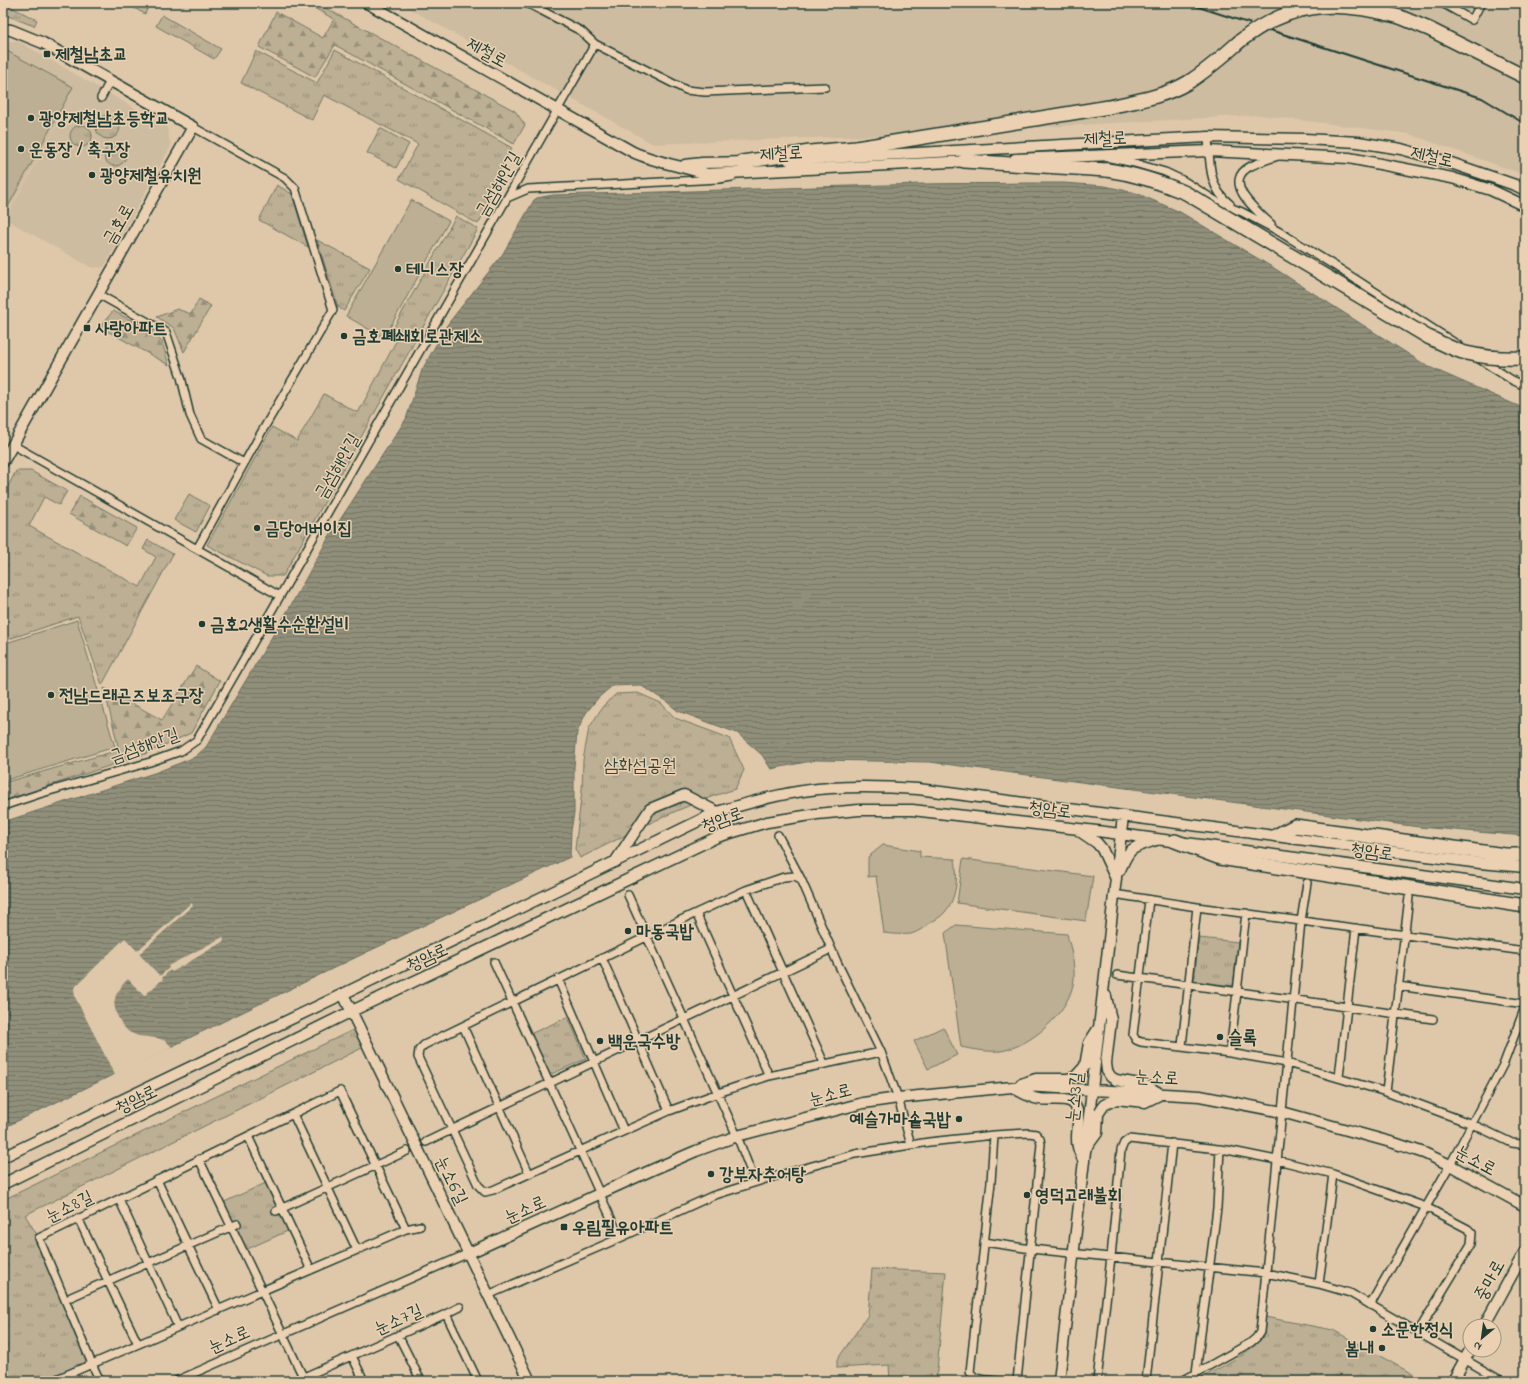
<svg xmlns="http://www.w3.org/2000/svg" width="1528" height="1384" font-family="'Indie Flower','Poor Story',sans-serif">
<style>
.built{fill:#cebca0}
.grass{fill:url(#grass-tufts);stroke:#6e7664}
.forest{fill:url(#forest-firs);stroke:#6e7664}
.pitch{fill:#bcaf94;stroke:#6e7664}
.water{fill:url(#water-rules);stroke:#636e5e}
.pier{fill:#dfc8aa}
.lines{fill:none;stroke-linecap:round;stroke-linejoin:round}
.street-casing{stroke:#1f3d34;stroke-width:10}
.secondary-casing{stroke:#1f3d34;stroke-width:13}
.highway-casing{stroke:#1f3d34;stroke-width:16}
.street{stroke:#ebd1b2;stroke-width:7}
.secondary{stroke:#ebd1b2;stroke-width:10}
.highway{stroke:#ebd1b2;stroke-width:13}
.rail{stroke:#1f3d34;stroke-width:2}
.highway-bridge-casing{stroke:#1f3d34;stroke-width:16;stroke-linecap:butt}
.highway-bridge{stroke:#ebd1b2;stroke-width:13}
.poi-dot{fill:#1f3d34;stroke:#ebd1b2;stroke-width:1.5}
.labels{text-anchor:middle;stroke-width:3;stroke-linejoin:round;paint-order:stroke}
.street-label{font-size:18px;fill:#1f3d34;stroke:#ebd1b2}
.poi-label{font-size:18px;font-weight:bold;fill:#1f3d34;stroke:#ebd1b2;text-anchor:start}
.park-label{font-size:18px;fill:#2f483e;stroke:#ebd1b2}
</style>
<defs>
<pattern id="grass-tufts" width="24" height="20" patternUnits="userSpaceOnUse"><rect width="24" height="20" fill="#bcaf94"/><path d="M3 7l-1-3M5 7V3M7 7l1-3M15 17l-1-3M17 17v-4M19 17l1-3" fill="none" stroke="#98907a"/></pattern>
<pattern id="forest-firs" width="22" height="20" patternUnits="userSpaceOnUse"><rect width="22" height="20" fill="#bcaf94"/><path d="M5 1l3.5 6h-7zM16 11l3.5 6h-7z" fill="#98907a"/></pattern>
<pattern id="water-rules" width="6" height="5" patternUnits="userSpaceOnUse"><rect width="6" height="5" fill="#908f7a"/><path d="M0 2.5h6" fill="none" stroke="#757665"/></pattern>
</defs>
<rect width="100%" height="100%" fill="#dfc8aa"/>
<filter id="ink" filterUnits="userSpaceOnUse"><feTurbulence type="fractalNoise" baseFrequency=".025" numOctaves="2"/><feDisplacementMap in="SourceGraphic" scale="8" xChannelSelector="R" yChannelSelector="G"/><feConvolveMatrix kernelMatrix="1 2 1 2 8 2 1 2 1" color-interpolation-filters="sRGB"/></filter>
<g filter="url(#ink)">
<!-- built -->
<path class="built" d="M 399,3 L 1525,3 L 1525,175 L 1409,134 L 1260,115 L 919,134 L 653,144 Z
M 3,40 L 20,42 L 167,127 L 171,146 L 104,267 L 92,268 L 5,219 L 78,88 L 10,208 L 5,216 L 3,216 Z"/>
<!-- grass -->
<path class="grass" d="M 3,3 L 37,20 L 34,26 L 3,14 Z
M 125,3 L 145,3 L 149,5 L 145,14 Z
M 162,15 L 221,49 L 214,59 L 156,26 Z
M 335,50 L 512,148 L 489,189 L 489,205 L 478,224 L 399,179 L 418,144 L 324,95 L 312,120 L 241,83 L 256,51 L 317,83 Z
M96 127a12 12 0 1 1 24 0a12 12 0 1 1-24 0Z
M70 136a11 11 0 1 1 22 0a11 11 0 1 1-22 0Z
M 380,128 L 409,144 L 396,168 L 367,153 Z
M104 155a11 11 0 1 1 22 0a11 11 0 1 1-22 0Z
M 277,185 L 292,194 L 308,247 L 259,220 Z
M 456,216 L 478,229 L 283,576 L 267,576 L 207,545 L 272,427 L 297,441 L 324,394 L 358,413 L 401,332 L 394,327 Z
M 317,240 L 370,268 L 344,311 L 338,307 Z
M 16,471 L 31,471 L 67,491 L 59,505 L 44,497 L 29,526 L 140,587 L 156,557 L 143,549 L 148,540 L 173,554 L 102,685 L 78,616 L 3,641 L 3,496 Z
M 189,494 L 210,506 L 196,532 L 174,520 Z
M 638,693 L 661,703 L 675,718 L 729,738 L 744,770 L 735,789 C 681,805 631,833 580,858 L 575,849 L 582,790 L 583,760 L 589,728 L 603,706 L 616,694 Z
M 1199,938 L 1238,942 L 1233,986 L 1194,981 Z
M 568,1017 L 586,1059 L 549,1075 L 530,1034 Z
M 359,1027 L 368,1045 L 25,1215 L 39,1238 L 92,1364 L 52,1381 L 3,1381 L 3,1200 Z
M 270,1181 L 292,1229 L 243,1251 L 220,1204 Z
M 872,1269 L 946,1272 L 936,1381 L 890,1381 L 889,1365 L 837,1368 L 837,1360 L 868,1315 Z
M 1265,1317 L 1333,1330 L 1425,1381 L 1196,1381 C 1211,1372 1255,1351 1263,1336 C 1265,1331 1265,1323 1265,1317 Z"/>
<!-- forest -->
<path class="forest" d="M 305,3 L 316,3 L 515,111 L 525,125 L 514,144 L 335,45 L 315,77 L 259,47 L 276,12 L 323,38 L 334,19 Z
M 199,299 L 211,306 L 184,352 L 174,328 L 157,317 L 177,309 L 191,314 Z
M 113,311 L 149,329 L 162,342 L 169,365 L 100,327 Z
M 80,496 L 137,528 L 126,546 L 69,514 Z
M 196,666 L 220,681 L 191,733 L 145,754 L 3,801 L 3,783 L 119,750 L 104,688 L 162,720 Z"/>
<!-- pitch -->
<path class="pitch" d="M 5,50 L 73,87 L 5,212 L 3,211 L 3,53 Z
M 411,200 L 449,221 L 384,338 L 346,316 Z
M 77,620 L 115,747 L 3,781 L 3,644 Z
M 883,845 L 920,851 L 920,857 L 955,859 C 958,877 957,898 945,912 C 941,917 935,920 930,923 C 925,927 918,932 911,934 C 902,935 893,934 884,933 L 876,876 L 868,877 L 868,857 Z
M 963,859 L 1093,876 L 1086,921 L 957,903 Z
M 956,925 L 1067,934 C 1071,949 1075,964 1074,979 C 1071,1011 1032,1046 1001,1051 C 988,1052 974,1050 961,1047 L 945,933 Z
M 943,1027 L 957,1055 L 928,1069 L 914,1041 Z"/>
<!-- water -->
<path class="water" d="M 1026,183 L 1064,183 L 1105,186 L 1136,193 L 1180,212 L 1277,270 L 1427,366 L 1525,409 L 1525,836 L 1419,827 L 930,762 L 816,760 L 771,769 L 762,755 L 737,733 L 678,711 L 667,702 L 640,685 L 612,686 L 598,698 L 586,713 L 577,732 L 574,767 L 574,813 L 571,831 L 570,857 L 367,952 L 3,1128 L 3,822 L 157,772 L 195,757 L 206,747 L 291,605 L 330,535 L 406,419 L 422,370 L 447,325 L 502,255 L 534,200 L 537,198 L 553,195 C 676,192 799,187 923,184 C 957,183 992,184 1026,183 Z"/>
<!-- pier -->
<path class="pier" d="M 191,903 L 193,905 L 139,954 L 160,976 L 169,968 L 168,966 L 223,937 L 224,941 L 172,972 L 170,970 L 162,978 L 163,979 L 144,996 L 128,979 L 123,984 L 116,995 L 114,1003 L 116,1013 L 122,1025 L 129,1032 L 138,1036 L 157,1038 L 166,1041 L 172,1047 L 115,1075 L 75,997 L 74,988 L 125,938 L 137,951 Z"/>
<g class="lines">
<defs>
<path id="street" d="M 527,3 L 581,31 L 595,44 L 686,90 L 705,92 L 825,87
M 1442,3 L 1472,20 L 1481,3
M 101,98 L 110,81
M 193,127 L 285,178 L 295,188 L 333,310 L 261,433 L 197,549
M 1208,137 C 1210,162 1208,188 1230,204
M 1110,158 L 1134,163 L 1165,172 L 1184,181 L 1219,203 L 1242,212 L 1278,231 L 1335,266 L 1458,345
M 507,198 L 528,189 L 719,179 L 732,177
M 1271,224 C 1257,211 1220,182 1251,166 C 1260,162 1269,159 1278,156
M 98,294 L 166,332 L 181,377 L 190,415 L 201,439 L 244,463
M 1479,359 L 1512,380 L 1525,386
M 13,445 L 280,596
M 3,806 L 39,794 L 150,762 L 181,751 L 197,740 L 280,596 L 595,44
M 778,835 L 801,879
M 746,890 L 824,1063
M 1114,894 L 1197,907 L 1525,951
M 628,895 L 737,1136 L 755,1182
M 1149,900 L 1133,1035 L 1136,1040 L 1141,1042 L 1230,1053 L 1287,1063 L 1386,1092 L 1472,1124 L 1512,1143 L 1520,1144 L 1525,1141
M 696,913 L 769,1076
M 602,958 L 669,1111
M 494,962 L 620,1238
M 1117,975 L 1433,1019
M 558,979 L 624,1131
M 1398,986 L 1525,1004
M 463,1026 L 529,1173
M 1182,1046 L 1197,907
M 881,1052 L 769,1076 L 718,1093 L 669,1111 L 493,1190 L 485,1192 L 478,1185 L 418,1057 L 419,1050 L 424,1045 L 681,920 L 746,890 L 784,877 L 795,876 L 801,879 L 837,962 L 881,1052 L 898,1098 L 911,1145
M 1230,1053 L 1246,913
M 1339,1077 L 1356,928
M 1386,1092 L 1409,897
M 293,1114 L 357,1250
M 994,1135 L 991,1182 L 970,1372 C 976,1382 991,1380 1002,1381
M 248,1136 L 311,1270
M 426,1142 L 831,949
M 199,1159 L 305,1381
M 157,1180 L 219,1310
M 119,1199 L 178,1327
M 276,1211 L 407,1151
M 78,1218 L 138,1344
M 406,1229 L 340,1091 L 39,1238 L 92,1364 L 406,1229 L 420,1226
M 984,1242 L 1031,1249 L 1266,1273 L 1319,1284 L 1350,1293 L 1502,1381
M 1319,1284 L 1333,1174
M 488,1295 L 620,1238 L 712,1196 L 769,1178 L 855,1154 L 929,1142 L 994,1135 L 1029,1133 L 1036,1134 L 1040,1139 L 1041,1144 L 1017,1381
M 71,1297 L 237,1224
M 1370,1305 L 1450,1165 L 1504,1063 L 1525,1007
M 446,1314 L 460,1307
M 398,1335 L 421,1381
M 352,1356 L 364,1381
M 1196,1373 L 1217,1208 L 1220,1149
M 52,1381 L 92,1364 L 100,1381
M 176,1381 L 469,1253
M 295,1381 L 446,1314 L 478,1381
M 1097,1381 L 1111,1257 L 1121,1150 L 1124,1143 L 1129,1139 L 1227,1150 L 1277,1160 L 1333,1174 L 1426,1207 L 1468,1229 L 1472,1233 L 1471,1244 L 1418,1332
M 1146,1381 L 1172,1143
M 1182,1381 L 1250,1343 L 1256,1338 L 1260,1332 L 1301,921 L 1307,883"/>
<path id="secondary" d="M 367,3 L 633,152 C 657,163 682,166 707,174 L 971,161
M 3,29 L 11,30 L 43,43 L 193,127 L 3,462
M 1015,159 L 1209,151 L 1349,158 L 1452,178 L 1491,190 L 1525,206
M 789,160 L 1208,137 L 1305,139 L 1358,142 L 1401,149 L 1448,162 L 1515,185 L 1525,190
M 685,165 L 702,163 L 749,162
M 1078,830 L 1097,843 L 1102,849 L 1116,879
M 615,862 L 650,809 L 684,795 L 717,812
M 1120,870 C 1130,846 1132,848 1156,840
M 343,994 L 530,1381
M 1106,996 L 1111,1020 L 1106,1063 L 1107,1071 L 1111,1077 L 1116,1080 L 1145,1085 L 1159,1093
M 1021,1084 L 1036,1079 L 1067,1079 L 1075,1077 L 1085,1066 L 1089,1043 L 1098,1029
M 1014,1088 C 1021,1092 1031,1098 1039,1099 C 1054,1102 1078,1092 1078,1117 C 1079,1126 1075,1138 1078,1147 C 1079,1152 1082,1157 1084,1162
M 1086,1148 L 1097,1133 L 1098,1114 L 1104,1105 L 1116,1099 L 1145,1102 L 1159,1095
M 3,1157 L 343,994 L 717,812 C 755,801 792,790 831,788 C 860,786 889,787 918,789 L 1480,863 L 1525,867
M 3,1184 L 352,1011 L 717,837 L 767,822 L 817,814 L 859,810 L 912,810 L 1105,832 L 1525,889
M 469,1253 L 654,1169 L 696,1151 L 737,1136 L 863,1103 L 898,1098 L 1023,1086 L 1200,1096 L 1282,1112 L 1394,1143 L 1424,1153 L 1450,1165 L 1525,1206
M 1484,1326 L 1525,1251
M 1059,1381 L 1123,816
M 1453,1381 L 1470,1350"/>
<path id="highway" d="M 1400,17 L 1429,29 L 1525,77
M 964,161 L 1107,170
M 742,162 L 810,152 L 856,148 L 894,142 L 1109,107
M 1277,835 L 1295,826 L 1505,855 L 1525,855
M 1175,841 L 1220,858 L 1525,906"/>
</defs>
<!-- street casing -->
<use href="#street" class="street-casing"/>
<!-- secondary casing -->
<use href="#secondary" class="secondary-casing"/>
<!-- highway casing -->
<use href="#highway" class="highway-casing"/>
<!-- street -->
<use href="#street" class="street"/>
<!-- secondary -->
<use href="#secondary" class="secondary"/>
<!-- highway -->
<use href="#highway" class="highway"/>
<!-- rail -->
<path class="rail" d="M 1186,3 L 1482,98 L 1525,124"/>
<defs>
<path id="highway-bridge" d="M 1109,107 C 1136,101 1163,97 1187,83 C 1207,71 1223,56 1240,41 C 1292,0 1337,0 1400,17
M 1107,170 C 1136,174 1160,182 1186,193 L 1428,337 C 1440,342 1453,350 1466,353 C 1483,357 1507,359 1525,358"/>
</defs>
<!-- highway-bridge casing -->
<use href="#highway-bridge" class="highway-bridge-casing"/>
<!-- highway-bridge -->
<use href="#highway-bridge" class="highway-bridge"/>
</g>
</g>
<!-- markers -->
<g class="poi-dot">
<rect x="43" y="50" width="8" height="8" rx="2"/>
<circle cx="31" cy="118" r="4"/>
<circle cx="21" cy="149" r="4"/>
<circle cx="92" cy="175" r="4"/>
<circle cx="398" cy="269" r="4"/>
<rect x="83" y="324" width="8" height="8" rx="2"/>
<circle cx="344" cy="336" r="4"/>
<circle cx="257" cy="528" r="4"/>
<circle cx="202" cy="624" r="4"/>
<circle cx="51" cy="695" r="4"/>
<circle cx="628" cy="931" r="4"/>
<circle cx="1220" cy="1037" r="4"/>
<circle cx="600" cy="1041" r="4"/>
<circle cx="959" cy="1119" r="4"/>
<circle cx="711" cy="1174" r="4"/>
<circle cx="1027" cy="1195" r="4"/>
<rect x="560" y="1223" width="8" height="8" rx="2"/>
<circle cx="1373" cy="1329" r="4"/>
<circle cx="1382" cy="1348" r="4"/>
</g>
<g class="labels">
<!-- street labels -->
<g class="street-label">
<text transform="translate(487 52) rotate(29)" y="6">제철로</text>
<text transform="translate(1105 138) rotate(-2)" y="6">제철로</text>
<text transform="translate(781 153) rotate(-3)" y="6">제철로</text>
<text transform="translate(1432 156) rotate(13)" y="6">제철로</text>
<text transform="translate(498 184) rotate(-60)" y="6">금섬해안길</text>
<text transform="translate(118 224) rotate(-60)" y="6">금호로</text>
<text transform="translate(337 466) rotate(-60)" y="6">금섬해안길</text>
<text transform="translate(144 745) rotate(-20)" y="6">금섬해안길</text>
<text transform="translate(1050 809) rotate(7)" y="6">청암로</text>
<text transform="translate(722 819) rotate(-20)" y="6">청암로</text>
<text transform="translate(1372 851) rotate(8)" y="6">청암로</text>
<text transform="translate(427 957) rotate(-25)" y="6">청암로</text>
<text transform="translate(1157 1077) rotate(3)" y="6">눈소로</text>
<text transform="translate(830 1094) rotate(-14)" y="6">눈소로</text>
<text transform="translate(1074 1097) rotate(-84)" y="6">눈소3길</text>
<text transform="translate(136 1099) rotate(-26)" y="6">청암로</text>
<text transform="translate(1476 1160) rotate(28)" y="6">눈소로</text>
<text transform="translate(452 1180) rotate(64)" y="6">눈소6길</text>
<text transform="translate(69 1206) rotate(-26)" y="6">눈소8길</text>
<text transform="translate(525 1209) rotate(-24)" y="6">눈소로</text>
<text transform="translate(1489 1280) rotate(-61)" y="6">중마로</text>
<text transform="translate(398 1319) rotate(-24)" y="6">눈소7길</text>
<text transform="translate(229 1339) rotate(-24)" y="6">눈소로</text>
</g>
<!-- poi labels -->
<g class="poi-label">
<text x="55" y="60">제철남초교</text>
<text x="39" y="124">광양제철남초등학교</text>
<text x="29" y="155">운동장 / 축구장</text>
<text x="100" y="181">광양제철유치원</text>
<text x="406" y="275">테니스장</text>
<text x="95" y="334">사랑아파트</text>
<text x="352" y="342">금호폐쇄회로관제소</text>
<text x="265" y="534">금당어버이집</text>
<text x="210" y="630">금호2생활수순환설비</text>
<text x="59" y="701">전남드래곤즈보조구장</text>
<text x="636" y="937">마동국밥</text>
<text x="1228" y="1043">슬록</text>
<text x="608" y="1047">백운국수방</text>
<text x="951" y="1125" text-anchor="end">예슬가마솥국밥</text>
<text x="719" y="1180">강부자추어탕</text>
<text x="1035" y="1201">영덕고래불회</text>
<text x="572" y="1233">우림필유아파트</text>
<text x="1381" y="1335">소문한정식</text>
<text x="1374" y="1354" text-anchor="end">봄내</text>
</g>
<!-- park labels -->
<g class="park-label">
<text x="640" y="771">삼화섬공원</text>
</g>
</g>
<!-- margin -->
<rect width="1528" height="1384" fill="none" stroke="#ebd1b2" stroke-width="16"/>
<rect x="8" y="8" width="1512" height="1368" fill="none" stroke="#1f3d34" stroke-width="1.5" filter="url(#ink)"/>
<!-- north arrow -->
<g transform="translate(1482 1338) rotate(209)"><circle r="19" fill="#ebd1b2" stroke="#999680"/>
<path d="M0-3L7 15L0 10L-7 15Z" fill="#1f3d34"/>
<text y="-6" font-size="11" font-weight="bold" text-anchor="middle" fill="#1f3d34">N</text>
</g>
</svg>
